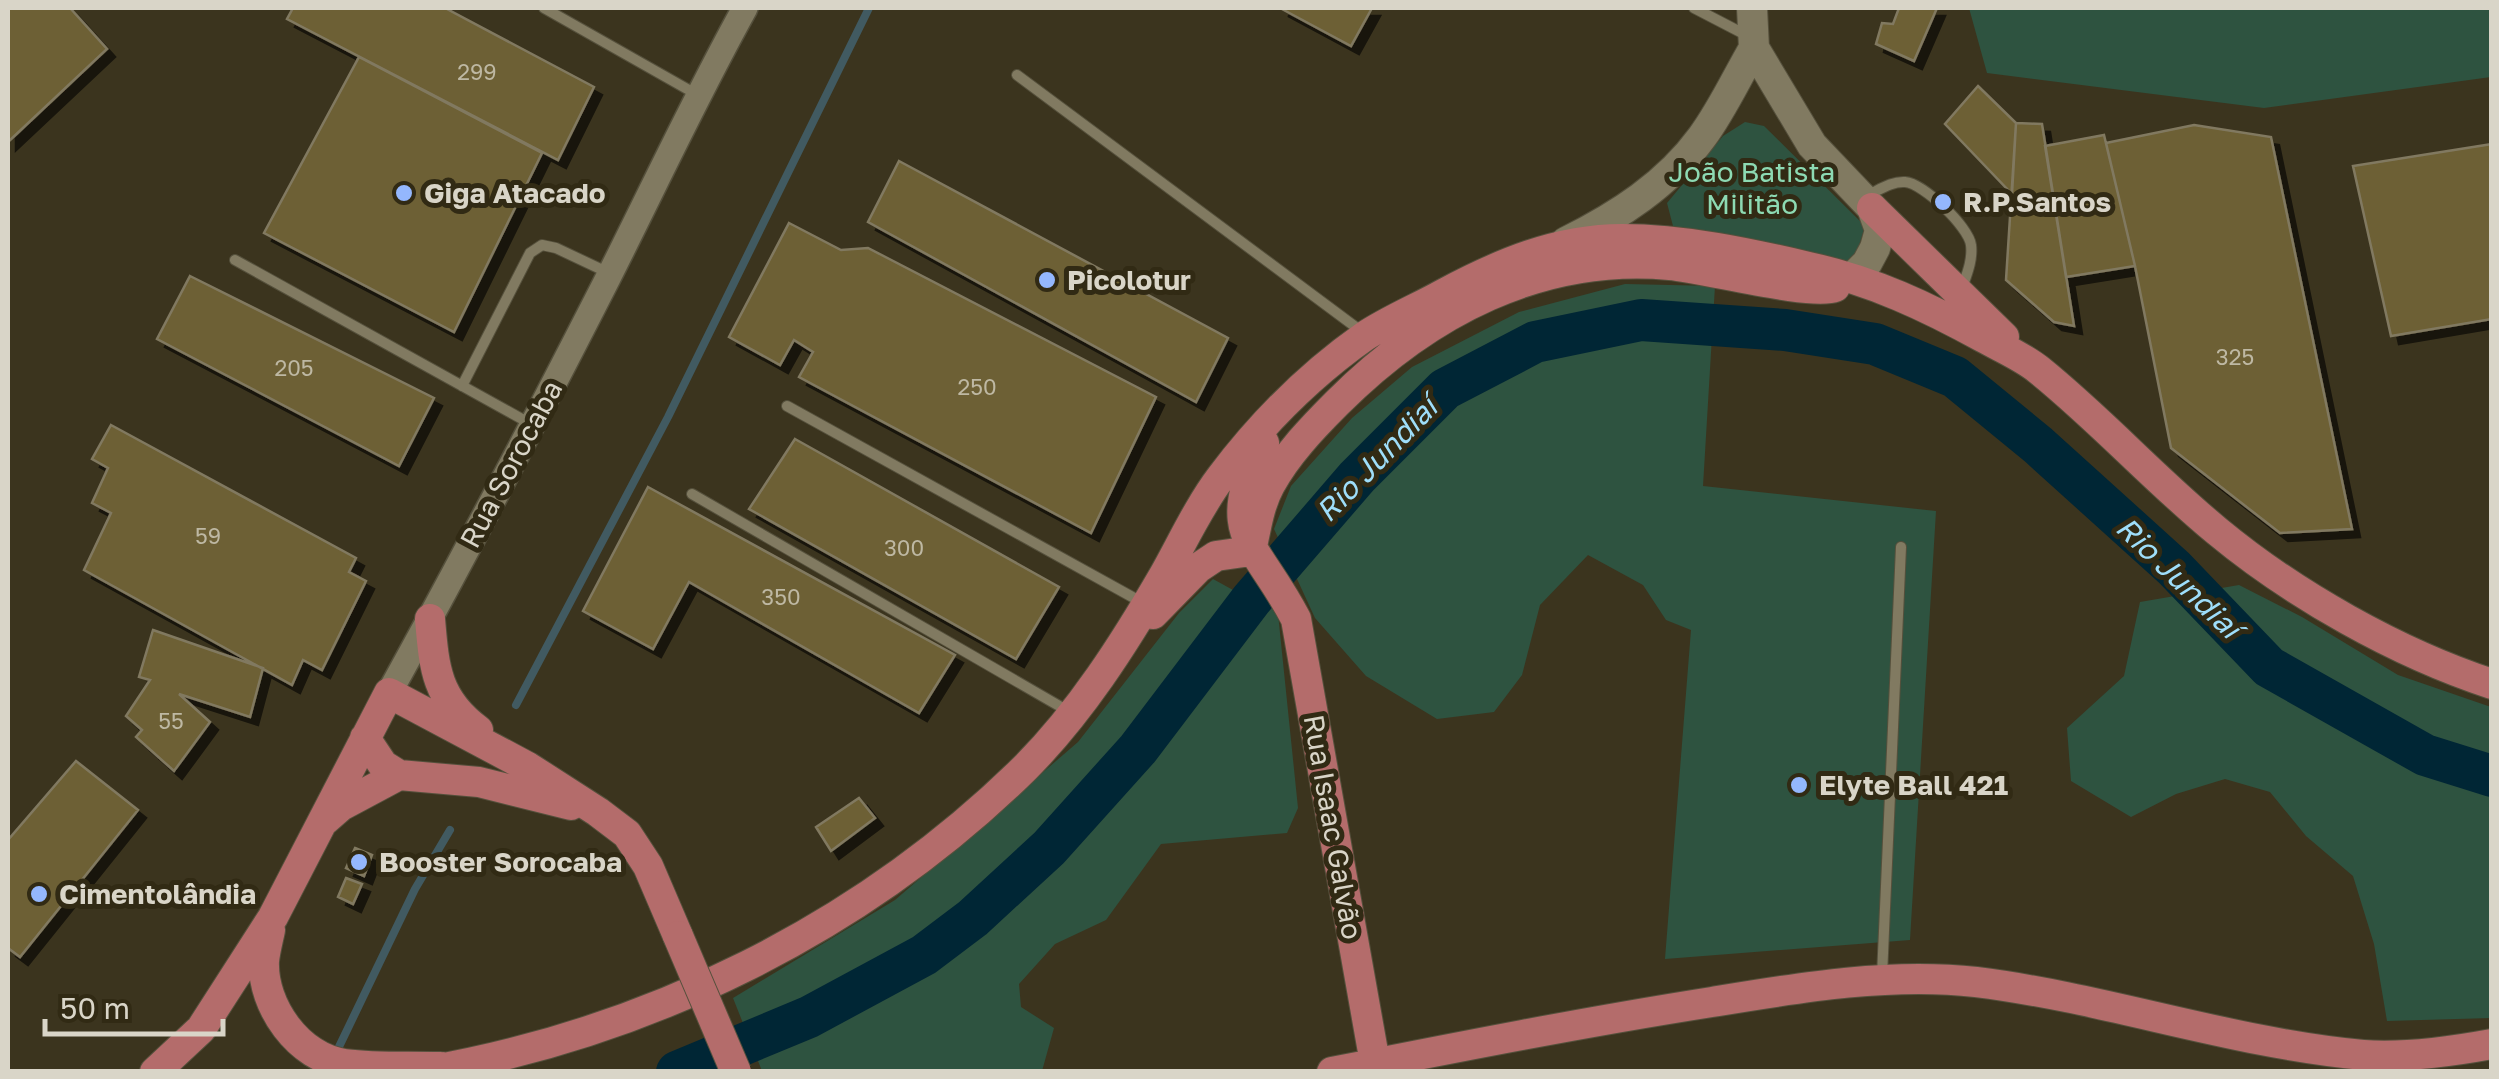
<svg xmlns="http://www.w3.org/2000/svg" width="2499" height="1079" font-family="'Golos Text',sans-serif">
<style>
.green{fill:#2e5340}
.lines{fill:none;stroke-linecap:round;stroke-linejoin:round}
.stream{stroke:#415a61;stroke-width:8}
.river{stroke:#002635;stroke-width:42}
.building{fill:#6d6034;stroke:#817961;stroke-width:2.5;filter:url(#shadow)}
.service-casing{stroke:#55503c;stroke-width:12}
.tertiary-casing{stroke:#55503c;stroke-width:28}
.secondary-casing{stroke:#55503c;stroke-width:32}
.primary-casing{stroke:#55503c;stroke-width:32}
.service{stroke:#817a61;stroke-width:10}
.tertiary{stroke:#817a61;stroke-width:25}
.secondary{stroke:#817a61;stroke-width:30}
.primary{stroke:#b46c6b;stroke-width:30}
.primary-bridge-casing{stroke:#55503c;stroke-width:32;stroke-linecap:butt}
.primary-bridge{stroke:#b46c6b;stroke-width:30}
.poi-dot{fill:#94b7fd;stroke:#312a14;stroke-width:4}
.labels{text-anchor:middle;stroke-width:10;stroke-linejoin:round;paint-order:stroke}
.number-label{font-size:22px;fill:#beb8a3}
.park-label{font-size:28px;fill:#8ddab3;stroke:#312a14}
.poi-label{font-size:28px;font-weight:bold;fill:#d9d5c8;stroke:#312a14;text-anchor:start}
.street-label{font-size:28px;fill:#d9d5c8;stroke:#312a14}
.water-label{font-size:30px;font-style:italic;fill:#9edefa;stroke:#312a14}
</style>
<defs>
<filter id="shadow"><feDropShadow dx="8" dy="8" stdDeviation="0" flood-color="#0009"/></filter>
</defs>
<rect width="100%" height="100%" fill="#3b341e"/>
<!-- green -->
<path class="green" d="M 1969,8 L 2491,8 L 2491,77 L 2264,108 L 1987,73 Z
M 1745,122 L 1764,126 L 1865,226 L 1857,252 L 1849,264 L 1673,226 L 1667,203 L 1723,136 Z
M 1625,284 L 1715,286 L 1703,486 L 1936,511 L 1910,940 L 1665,959 L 1691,630 L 1666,620 L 1643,585 L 1588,555 L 1540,605 L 1522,675 L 1494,712 L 1437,719 L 1366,676 L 1315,618 L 1274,529 L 1291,486 L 1352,418 L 1412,367 L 1519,312 Z
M 1213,579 L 1233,590 L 1277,604 L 1298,808 L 1287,833 L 1161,844 L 1106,920 L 1055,944 L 1019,984 L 1021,1007 L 1054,1028 L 1042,1071 L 762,1071 L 733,998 L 895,900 L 1078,742 L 1179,613 Z
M 2239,585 L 2302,617 L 2398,675 L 2491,707 L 2491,1018 L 2387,1021 L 2374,944 L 2353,876 L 2306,836 L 2270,792 L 2225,779 L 2176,794 L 2131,817 L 2071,781 L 2067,728 L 2124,676 L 2140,602 Z"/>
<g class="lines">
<!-- stream -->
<path class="stream" d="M 516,705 L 668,417 L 869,8
M 336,1053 L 415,889 L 450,830"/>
<!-- river -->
<path class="river" d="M 677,1072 L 809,1017 L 924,955 L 973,918 L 1049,848 L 1138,749 L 1251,600 L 1357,477 L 1445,389 L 1535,342 L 1641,320 L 1785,330 L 1875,344 L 1955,377 L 2038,445 L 2174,568 L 2269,667 L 2425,755 L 2492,776"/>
</g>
<!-- building -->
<path class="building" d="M 8,8 L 70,8 L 107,49 L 8,142 Z
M 293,8 L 445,8 L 594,87 L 558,160 L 287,19 Z
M 1280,8 L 1372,8 L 1351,46 Z
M 1899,8 L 1937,8 L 1914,61 L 1876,44 L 1882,23 L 1893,24 Z
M 359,57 L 542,153 L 454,332 L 264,233 Z
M 1978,86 L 2016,123 L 2012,194 L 1945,124 Z
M 2016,123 L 2042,124 L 2074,326 L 2054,322 L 2006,280 Z
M 2194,125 L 2271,137 L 2352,529 L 2280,533 L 2171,448 L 2135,266 L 2106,143 Z
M 2104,135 L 2135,266 L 2066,277 L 2045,146 Z
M 2492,144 L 2492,319 L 2391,336 L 2353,166 Z
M 899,161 L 1228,338 L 1196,402 L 868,222 Z
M 789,223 L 841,250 L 868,248 L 1156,397 L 1091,533 L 799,377 L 813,352 L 794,340 L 780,365 L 729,337 Z
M 190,276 L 434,398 L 399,466 L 157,339 Z
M 111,425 L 356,558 L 349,572 L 366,581 L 322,670 L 303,660 L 292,685 L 84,570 L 111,513 L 92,503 L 108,468 L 92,459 Z
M 795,439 L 1059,587 L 1016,659 L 749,509 Z
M 648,487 L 955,655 L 919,713 L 689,582 L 653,649 L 583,611 Z
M 153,630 L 263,668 L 250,717 L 179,694 L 210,722 L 174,771 L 136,737 L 142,730 L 126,716 L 150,680 L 139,677 Z
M 76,761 L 138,810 L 20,957 L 8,948 L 8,840 Z
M 859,798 L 875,818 L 831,851 L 816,827 Z
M 355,848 L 372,855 L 364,876 L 346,868 Z
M 346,878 L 362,884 L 353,904 L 338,897 Z"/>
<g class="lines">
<defs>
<path id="service" d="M 544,8 L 696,94
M 1694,8 L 1748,36
M 1017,75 L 1361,331
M 1868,195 C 1879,190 1892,181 1905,182 C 1923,183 1969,227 1971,245 C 1973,261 1966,276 1961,291
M 235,260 L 531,424
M 462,386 L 530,253 L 542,245 L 556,248 L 609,273
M 787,406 L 1145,604
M 692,494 L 1068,711
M 1882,976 L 1901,547"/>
<path id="tertiary" d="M 389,693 C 465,556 537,417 608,278 C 654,187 696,96 745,8"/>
<path id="secondary" d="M 1752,8 L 1754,48 L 1812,145 L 1872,208 L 1880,230 L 1875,248 L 1867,263 L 1852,278
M 1566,242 C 1618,216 1667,185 1702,137 C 1722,110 1737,77 1754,48"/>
<path id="primary" d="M 1872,208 L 2004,337
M 1264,443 C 1217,537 1255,540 1296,619 L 1375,1063
M 1251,551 C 1256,529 1259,505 1270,485 C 1287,454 1312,428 1337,403 C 1427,313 1540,253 1670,265 C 1704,268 1811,296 1835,287
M 1153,614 L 1198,568 L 1216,556 L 1251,551
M 430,619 C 434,667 436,699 478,730
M 365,738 L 383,765 L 399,775 L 479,782 L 571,805
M 325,820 L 341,806 L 399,775
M 270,930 C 268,940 265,951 264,961 C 262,1006 299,1058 345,1064 C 376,1068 409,1066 440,1067
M 155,1072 L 201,1029 L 273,917 L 389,693 L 528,767 L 598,812 L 627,834 L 648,866 L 678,936
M 423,1072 C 648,1033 861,929 1024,769 C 1080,713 1124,644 1164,575 C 1182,543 1199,506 1221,477 C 1261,424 1311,374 1365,336 C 1389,320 1418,308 1443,294 C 1499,264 1557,239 1622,239 C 1684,239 1749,253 1809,267 C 1873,281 1928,307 1984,338 C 2002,348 2023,357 2039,370 C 2101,420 2155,480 2217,531 C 2293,594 2397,653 2492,684
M 1332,1072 C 1458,1047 1585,1022 1712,1002 C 1797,988 1889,972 1976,982 C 2106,998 2232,1043 2363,1055 C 2402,1058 2454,1051 2492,1044"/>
</defs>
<!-- service casing -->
<use href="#service" class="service-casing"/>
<!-- tertiary casing -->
<use href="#tertiary" class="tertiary-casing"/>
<!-- secondary casing -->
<use href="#secondary" class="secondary-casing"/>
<!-- primary casing -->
<use href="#primary" class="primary-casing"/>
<!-- service -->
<use href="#service" class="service"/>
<!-- tertiary -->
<use href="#tertiary" class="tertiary"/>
<!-- secondary -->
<use href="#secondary" class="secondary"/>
<!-- primary -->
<use href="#primary" class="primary"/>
<defs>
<path id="primary-bridge" d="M 678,936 L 736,1072"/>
</defs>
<!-- primary-bridge casing -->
<use href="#primary-bridge" class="primary-bridge-casing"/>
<!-- primary-bridge -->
<use href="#primary-bridge" class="primary-bridge"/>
</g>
<!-- markers -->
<g class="poi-dot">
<circle cx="404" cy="193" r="10"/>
<circle cx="1943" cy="202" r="10"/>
<circle cx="1047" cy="280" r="10"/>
<circle cx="1799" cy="785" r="10"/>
<circle cx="359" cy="862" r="10"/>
<circle cx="39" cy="894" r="10"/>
</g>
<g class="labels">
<!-- number labels -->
<g class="number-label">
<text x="477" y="80">299</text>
<text x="2235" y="365">325</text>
<text x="294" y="376">205</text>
<text x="977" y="395">250</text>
<text x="208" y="544">59</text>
<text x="904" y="556">300</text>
<text x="781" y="605">350</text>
<text x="171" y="729">55</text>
</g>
<!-- park labels -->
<g class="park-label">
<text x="1752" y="182">João Batista<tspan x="1752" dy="32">Militão</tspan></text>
</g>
<!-- poi labels -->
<g class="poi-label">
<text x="424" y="203">Giga Atacado</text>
<text x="1963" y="212">R.P.Santos</text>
<text x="1067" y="290">Picolotur</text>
<text x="1819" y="795">Elyte Ball 421</text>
<text x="379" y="872">Booster Sorocaba</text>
<text x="59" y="904">Cimentolândia</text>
</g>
<!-- street labels -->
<g class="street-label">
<text transform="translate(511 464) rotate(-62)" y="10">Rua Sorocaba</text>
<text transform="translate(1333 827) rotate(80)" y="10">Rua Isaac Galvão</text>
</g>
<!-- water labels -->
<g class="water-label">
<text transform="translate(1377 460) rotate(-46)" y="10">Rio Jundiaí</text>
<text transform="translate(2178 578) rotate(44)" y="10">Rio Jundiaí</text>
</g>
</g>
<!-- border -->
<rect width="2499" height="1079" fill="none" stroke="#d9d5c8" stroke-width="20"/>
<!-- scale -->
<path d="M45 1019v15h178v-15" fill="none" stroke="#d9d5c8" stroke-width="5"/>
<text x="60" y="1019" font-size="30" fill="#d9d5c8" stroke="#312a14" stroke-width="8" paint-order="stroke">50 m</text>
</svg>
